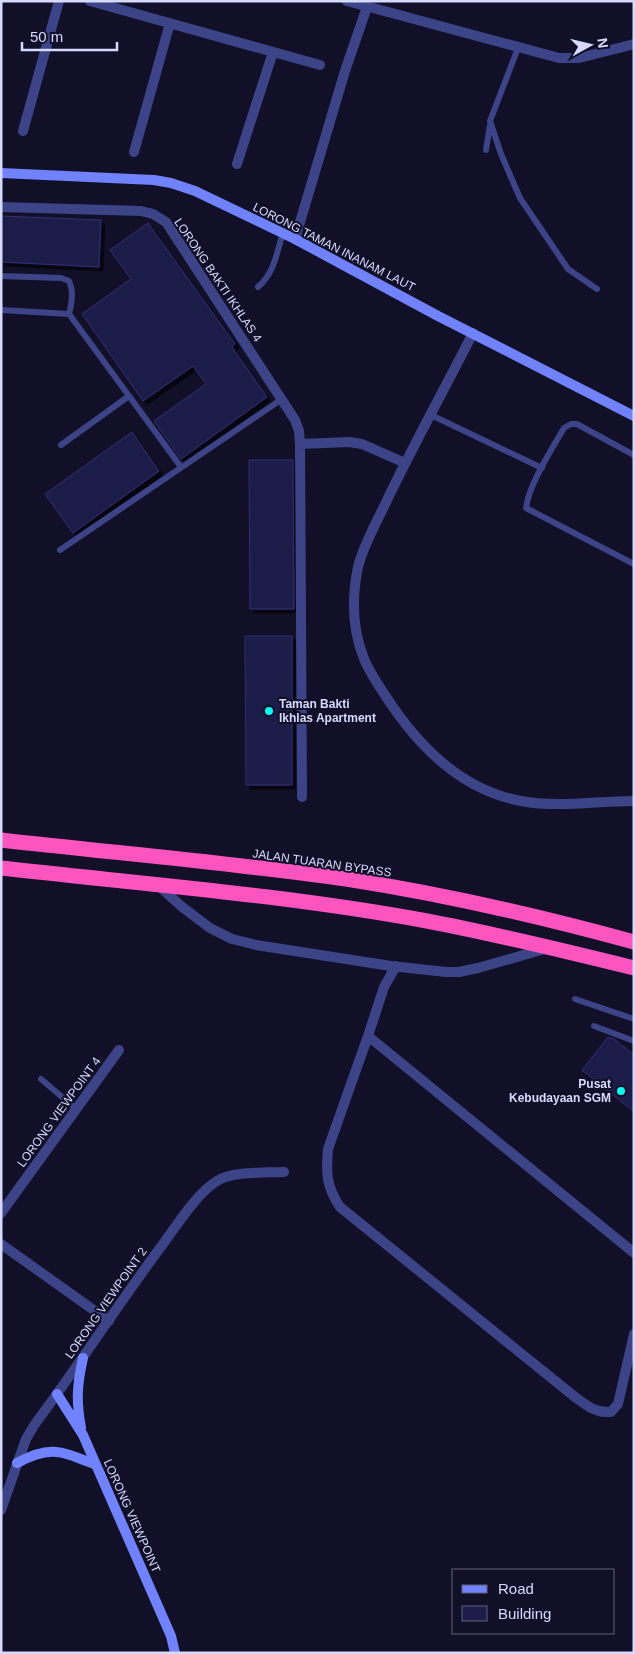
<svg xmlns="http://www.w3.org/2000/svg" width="635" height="1654" font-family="Arial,sans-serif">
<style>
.building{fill:#1f1c49;stroke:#322f75;filter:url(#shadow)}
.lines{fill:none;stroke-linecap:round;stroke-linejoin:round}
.lane{stroke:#3c4487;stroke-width:6}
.street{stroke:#3c4487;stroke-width:10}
.secondary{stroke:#7082fe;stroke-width:10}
.highway{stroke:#fe54bf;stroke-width:15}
.poi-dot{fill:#05fdf0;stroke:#111028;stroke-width:2}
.labels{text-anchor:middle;stroke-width:4;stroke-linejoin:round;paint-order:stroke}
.street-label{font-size:12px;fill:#d8d9ff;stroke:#111028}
.poi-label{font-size:12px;font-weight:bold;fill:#d8d9ff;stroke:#111028;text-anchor:start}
</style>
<defs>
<filter id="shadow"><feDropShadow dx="4" dy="4" stdDeviation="0" flood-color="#0009"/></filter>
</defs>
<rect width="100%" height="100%" fill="#111028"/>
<!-- building -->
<path class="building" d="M 1,216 L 101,220 L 99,267 L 1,262 Z
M 148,223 L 235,344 L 232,347 L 267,397 L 181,459 L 154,421 L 206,384 L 193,366 L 143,401 L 82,314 L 131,279 L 110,250 Z
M 132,432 L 159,471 L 73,533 L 45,494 Z
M 249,460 L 293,460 L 294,609 L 250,609 Z
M 245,636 L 292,636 L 292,785 L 246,785 Z
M 608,1037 L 614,1039 L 634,1055 L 634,1112 L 582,1070 Z"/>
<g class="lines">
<!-- lane -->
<path class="lane" d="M 518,48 L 490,121 L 501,154 L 520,198 L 568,269 L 597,289
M 486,150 L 490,125
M 1,276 L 61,278 L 69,281 C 74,291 72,303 69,314 L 181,467
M 258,287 C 275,272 276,254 283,233
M 1,310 L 69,314
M 431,415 L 542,468
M 61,445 L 129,396
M 634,455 L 577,424 L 571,424 L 564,428 C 552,449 529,484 526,508 L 634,564
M 60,550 L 282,399
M 575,999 L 634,1019
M 594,1026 L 634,1041
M 41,1079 L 76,1109"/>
<!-- street -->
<path class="street" d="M 90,1 L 320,65
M 347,1 L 559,58 L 579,58 L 634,44
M 23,131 L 59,1
M 134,152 L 170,23
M 237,164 L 273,52
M 1,207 L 141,211 L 153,214 L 166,222 L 295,420 L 299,431 L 300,444 L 302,797
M 295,239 L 345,71 L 367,7
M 473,333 C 445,388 415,442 388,498 C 378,520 364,543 358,567 C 352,596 352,627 363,656 C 368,670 377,683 385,695 C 417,745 460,790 521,801 C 558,808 596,801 634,801
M 300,444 L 349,442 L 362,444 L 405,463
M 159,886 L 181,906 L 210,928 L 232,939 L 256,945 L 391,966 L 446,972 L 459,972 L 478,968 L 548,948
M 396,966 L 384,987 L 368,1036 L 328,1149 C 326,1173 326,1186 340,1207 L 575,1397 C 587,1406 596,1413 611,1412 L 618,1404 L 634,1334
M 368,1036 L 634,1253
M 1,1213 L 119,1050
M 1,1244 L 109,1321
M 1,1510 L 26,1439 L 35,1424 C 79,1365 119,1303 163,1244 C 177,1225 197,1193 217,1181 C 233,1171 265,1173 284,1172"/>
<!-- secondary -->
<path class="secondary" d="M 1,173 L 154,180 L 171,183 L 195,191 L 295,239 L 438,316 L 634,416
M 57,1394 L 83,1435 L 171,1636 L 175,1653
M 81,1428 C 76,1401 77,1385 83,1358
M 17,1463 C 50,1445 61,1451 94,1464"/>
<!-- highway -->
<path class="highway" d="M 1,840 C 116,853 232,863 346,879 C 443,894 539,916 634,942
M 1,868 C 143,884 286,895 427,921 C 496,934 565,951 634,968"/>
</g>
<!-- markers -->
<g class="poi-dot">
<circle cx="269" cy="711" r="5"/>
<circle cx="621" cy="1091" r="5"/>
</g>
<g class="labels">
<!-- street labels -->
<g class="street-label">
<text transform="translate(334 247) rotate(27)" y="4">LORONG TAMAN INANAM LAUT</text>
<text transform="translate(218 280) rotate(56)" y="4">LORONG BAKTI IKHLAS 4</text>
<text transform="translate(322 863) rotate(8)" y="4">JALAN TUARAN BYPASS</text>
<text transform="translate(59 1112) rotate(-54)" y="4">LORONG VIEWPOINT 4</text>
<text transform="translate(106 1303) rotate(-55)" y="4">LORONG VIEWPOINT 2</text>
<text transform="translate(132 1516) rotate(66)" y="4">LORONG VIEWPOINT</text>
</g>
<!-- poi labels -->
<g class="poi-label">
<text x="279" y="708">Taman Bakti<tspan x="279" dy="14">Ikhlas Apartment</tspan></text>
<text x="611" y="1088" text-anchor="end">Pusat<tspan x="611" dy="14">Kebudayaan SGM</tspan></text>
</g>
</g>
<!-- border -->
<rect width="635" height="1654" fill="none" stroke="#d8d9ff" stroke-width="5"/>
<!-- legend -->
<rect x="452" y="1569" width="162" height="65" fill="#111028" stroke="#61607e"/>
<rect x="462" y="1585" width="25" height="8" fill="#7082fe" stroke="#61607e"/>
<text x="498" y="1594" font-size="15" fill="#d8d9ff">Road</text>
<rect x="462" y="1606" width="25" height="15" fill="#1f1c49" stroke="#61607e"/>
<text x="498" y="1619" font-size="15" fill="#d8d9ff">Building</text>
<!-- north arrow -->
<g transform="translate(590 45) rotate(82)" stroke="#111028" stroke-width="4" paint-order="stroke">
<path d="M0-4L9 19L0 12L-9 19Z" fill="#d8d9ff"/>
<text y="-8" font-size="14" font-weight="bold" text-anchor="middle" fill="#d8d9ff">N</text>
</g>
<!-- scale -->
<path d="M22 42v8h95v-8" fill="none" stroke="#d8d9ff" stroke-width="2.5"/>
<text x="30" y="42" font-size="15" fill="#d8d9ff" stroke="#111028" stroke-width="4" paint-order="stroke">50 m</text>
</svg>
